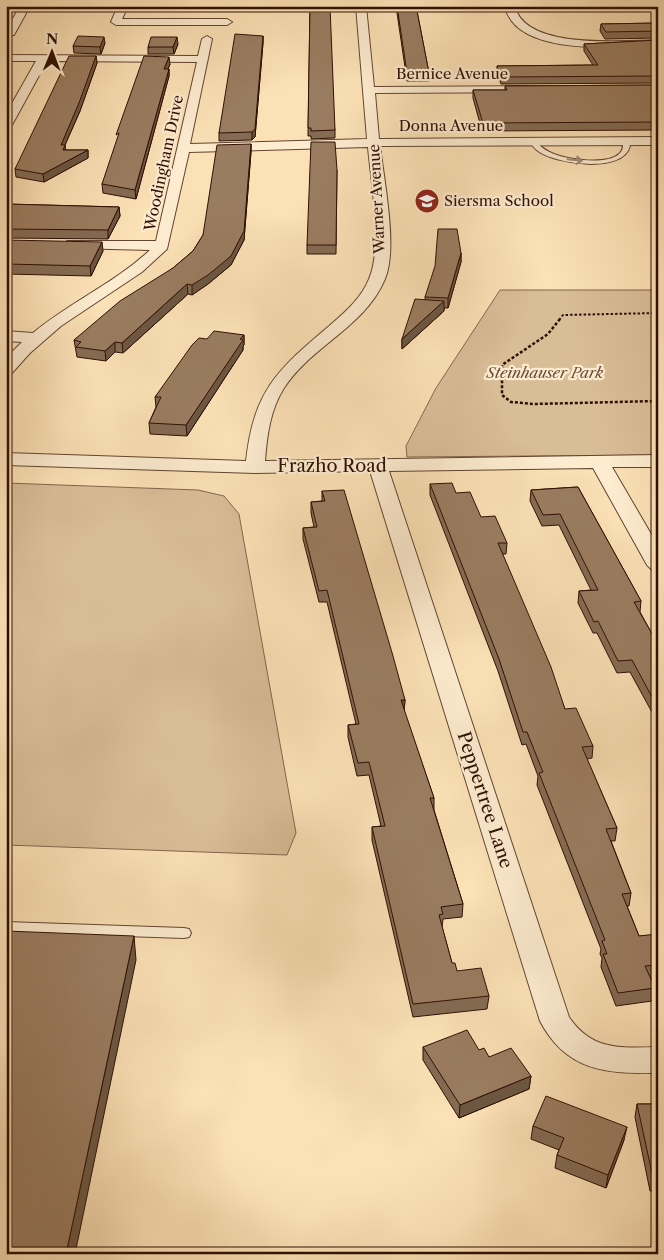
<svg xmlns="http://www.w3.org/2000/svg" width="664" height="1260" font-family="'Libre Caslon Text',serif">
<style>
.green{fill:#d9bd97;stroke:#84664c}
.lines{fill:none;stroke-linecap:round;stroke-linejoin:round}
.service-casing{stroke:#62442f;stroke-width:2}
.minor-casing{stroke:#62442f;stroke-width:2}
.path-far1{stroke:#2f0f02;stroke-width:2;stroke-dasharray:2.5 2;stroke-linecap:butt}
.path{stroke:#2f0f02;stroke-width:2.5;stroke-dasharray:3 2;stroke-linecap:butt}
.service{fill:#fdecd0;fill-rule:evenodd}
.minor{fill:#fdecd0;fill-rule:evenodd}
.wall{fill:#846b53;stroke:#2f0f02}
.shaded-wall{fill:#6c5743;stroke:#2f0f02}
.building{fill:#9a7c60;stroke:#2f0f02}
.oneway{stroke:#a08973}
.labels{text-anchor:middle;stroke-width:4.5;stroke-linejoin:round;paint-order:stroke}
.far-street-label{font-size:15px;fill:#2f0f02;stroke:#fdecd0}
.far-poi-label{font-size:15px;fill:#2f0f02;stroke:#fdecd0;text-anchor:start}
.far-park-label{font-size:15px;font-style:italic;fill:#6a4c36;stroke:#fdecd0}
.street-label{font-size:18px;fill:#2f0f02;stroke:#fdecd0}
</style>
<rect width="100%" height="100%" fill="#fce1b6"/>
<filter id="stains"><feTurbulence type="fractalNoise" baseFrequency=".004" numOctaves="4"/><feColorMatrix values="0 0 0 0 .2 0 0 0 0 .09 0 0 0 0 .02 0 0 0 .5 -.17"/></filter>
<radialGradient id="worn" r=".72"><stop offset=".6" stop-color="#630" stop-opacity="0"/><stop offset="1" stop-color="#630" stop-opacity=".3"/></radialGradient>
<!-- green -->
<path class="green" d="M 500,290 L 658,290 L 658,455 L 407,457 L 406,446 L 436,388 Z
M 6,483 L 198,490 L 224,496 L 239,514 L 296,833 L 287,855 L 6,845 Z"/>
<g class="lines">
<defs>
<path id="service" d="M 623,140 L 627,140 L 630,146 C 623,174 555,164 538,151 C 535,149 532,145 530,142 L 535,141 C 541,147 546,151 554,154 C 569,160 607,165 619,154 C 624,150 623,144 623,140 Z
M 6,922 L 184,928 L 189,929 L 191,933 L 189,937 L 184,938 L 6,932 Z"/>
<path id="minor" d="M 20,6 L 30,6 L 14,35 L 6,35 L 6,31 Z
M 118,6 L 128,6 L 122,19 L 227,19 L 232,22 L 227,25 L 116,25 L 111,22 Z
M 356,6 L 366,6 L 374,87 L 534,86 L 540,89 L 534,92 L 375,93 L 379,139 L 658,137 L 658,145 L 380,146 C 384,181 398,248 385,279 C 365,327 311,346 284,388 C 270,410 267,436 265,461 L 658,455 L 658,467 L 612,467 L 658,546 L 658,571 L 651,569 L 647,565 L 593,468 L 389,471 L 569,1017 C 592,1051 621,1048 658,1047 L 658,1073 C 606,1074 566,1071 540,1021 L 370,471 L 255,473 L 6,465 L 6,453 L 246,461 C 254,391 276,371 328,327 C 344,313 361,299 369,279 C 383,247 371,182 368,147 L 189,152 L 167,249 L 142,272 L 61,326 L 30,353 L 12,373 L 6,374 L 6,358 L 22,342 L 6,341 L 6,331 L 33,333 C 70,302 115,283 150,250 L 72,248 L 67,247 L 65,244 L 67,241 L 156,241 L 197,62 L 47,61 L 12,125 L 6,129 L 6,114 L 36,61 L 6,61 L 6,55 L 198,56 L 202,39 L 207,36 L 212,39 L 190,144 L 367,139 Z
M 505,6 L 515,6 C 524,50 623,41 658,40 L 658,46 C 619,47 515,57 505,6 Z"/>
</defs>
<!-- service casing -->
<use href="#service" class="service-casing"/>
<!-- minor casing -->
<use href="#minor" class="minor-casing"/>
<!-- path-far1 -->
<path class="path-far1" d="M 559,320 L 563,315 L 658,313"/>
<!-- path -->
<path class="path" d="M 560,319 L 548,334 L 502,365 L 502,395 L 511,402 L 534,404 L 658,401"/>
<!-- service -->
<use href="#service" class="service"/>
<!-- minor -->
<use href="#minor" class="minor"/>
</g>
<!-- wall -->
<path class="wall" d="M 310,6 L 335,130 L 335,138 L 311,139 L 311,136 L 308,136 Z
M 396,6 L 416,6 L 429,73 L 429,81 L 407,81 Z
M 650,6 L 658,6 L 658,18 Z
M 658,23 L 658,38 L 605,39 L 600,31 L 601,24 Z
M 263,36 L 263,43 L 255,137 L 252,140 L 219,141 L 219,133 Z
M 658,40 L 658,83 L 501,84 L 497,73 L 497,66 L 593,65 L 584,51 L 584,44 Z
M 105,43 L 101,54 L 74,53 L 73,46 Z
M 178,44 L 174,54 L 148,54 L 148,47 Z
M 96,56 L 97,63 L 80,111 L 65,145 L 65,150 L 88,150 L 88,158 L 44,182 L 16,177 L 15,169 Z
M 170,64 L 168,69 L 169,69 L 169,76 L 136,199 L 103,193 L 102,184 Z
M 658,85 L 658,130 L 482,131 L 473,98 L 473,90 L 505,90 L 505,86 Z
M 251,144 L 251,152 L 244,240 L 231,265 L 208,284 L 192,295 L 188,294 L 123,353 L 115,352 L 106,361 L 77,357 L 74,340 L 173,268 L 193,251 L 203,235 Z
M 337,170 L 336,254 L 307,254 L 307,245 Z
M 6,204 L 119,207 L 120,216 L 108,239 L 6,238 Z
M 6,240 L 103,251 L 91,276 L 6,274 Z
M 461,253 L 461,262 L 448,308 L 444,308 L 444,311 L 402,349 L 402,339 L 425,300 L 425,297 Z
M 244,335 L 244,345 L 243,346 L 243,350 L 187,436 L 150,434 L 149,423 L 156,407 L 155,397 L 207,339 Z
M 430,484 L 456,493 L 507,543 L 506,554 L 502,554 L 565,709 L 593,746 L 592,758 L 587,759 L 617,828 L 615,841 L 611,841 L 631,893 L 629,906 L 627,906 L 639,936 L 658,935 L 658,971 L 656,971 L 655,978 L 651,979 L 655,988 L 652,1001 L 616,1006 L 601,967 L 602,958 L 600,954 L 601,949 L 537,785 L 538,776 L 526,744 L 522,745 L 498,671 L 430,495 Z
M 578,487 L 641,601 L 640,612 L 656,641 L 658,641 L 658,725 L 654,716 L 630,672 L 617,673 L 597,633 L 593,633 L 578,603 L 579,591 L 591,590 L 559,525 L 542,526 L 530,501 L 531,490 Z
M 322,491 L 405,700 L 404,711 L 434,798 L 434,810 L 463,904 L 462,917 L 443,919 L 442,927 L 452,963 L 457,971 L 489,996 L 487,1009 L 413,1017 L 372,840 L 372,827 L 381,826 L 369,775 L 357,776 L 348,737 L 348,725 L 356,724 L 327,602 L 319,602 L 303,539 L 303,528 L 314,527 L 311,513 L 311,502 L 322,501 Z
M 423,1047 L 479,1050 L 489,1057 L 531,1076 L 529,1089 L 459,1118 L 423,1060 Z
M 637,1104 L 658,1104 L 658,1191 L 650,1191 L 635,1117 Z
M 533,1126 L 624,1140 L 606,1188 L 555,1168 L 557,1155 L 559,1150 L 531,1139 Z"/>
<!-- shaded-wall -->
<path class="shaded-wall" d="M 263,36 L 263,43 L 255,137 L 252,140 L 252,132 Z
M 104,37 L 105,43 L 101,54 L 100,47 Z
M 177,37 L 178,44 L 174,54 L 173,47 Z
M 96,56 L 97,63 L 80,111 L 65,145 L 66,153 L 64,158 L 61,145 Z
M 169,57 L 170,64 L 165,77 L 164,69 Z
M 169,69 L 169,76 L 136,199 L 135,190 Z
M 251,144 L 251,152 L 244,240 L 231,265 L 208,284 L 192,295 L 192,285 Z
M 88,150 L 88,158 L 44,182 L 43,174 Z
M 119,207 L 120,216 L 108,239 L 108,230 Z
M 102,242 L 103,251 L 91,276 L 90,266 Z
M 461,253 L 461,262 L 448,308 L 448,298 Z
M 187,284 L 188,294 L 123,353 L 122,343 Z
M 444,301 L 444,311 L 402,349 L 402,339 Z
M 244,335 L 244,345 L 243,346 L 243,350 L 187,436 L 186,425 L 240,339 Z
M 115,342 L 115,352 L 106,361 L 105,351 Z
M 401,700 L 405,700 L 404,712 Z
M 134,936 L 136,960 L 75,1254 L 66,1254 Z
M 531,1076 L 529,1089 L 459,1118 L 460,1105 Z
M 627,1127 L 624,1140 L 606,1188 L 608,1175 Z"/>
<!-- building -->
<path class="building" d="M 310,6 L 330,6 L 335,130 L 311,131 L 311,128 L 308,128 Z
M 397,6 L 416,6 L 429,73 L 407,73 Z
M 658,23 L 658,31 L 606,32 L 601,24 Z
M 235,34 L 263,36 L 255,129 L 252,132 L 219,133 Z
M 78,36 L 104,37 L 100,47 L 73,46 Z
M 151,37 L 177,37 L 173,47 L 148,47 Z
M 658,40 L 658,76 L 501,77 L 497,66 L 598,65 L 584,44 Z
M 69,56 L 96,56 L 79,103 L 61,145 L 65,145 L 63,150 L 88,150 L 43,174 L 15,169 Z
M 144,56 L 169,57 L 164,69 L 169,69 L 135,190 L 102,184 L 119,133 L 116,135 Z
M 658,85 L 658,122 L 483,123 L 473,90 L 507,90 L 505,86 Z
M 311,142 L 335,142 L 337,170 L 336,245 L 307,245 Z
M 251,144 L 244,231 L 231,256 L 208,275 L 192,285 L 187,284 L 122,343 L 115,342 L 105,351 L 76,347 L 81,342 L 74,340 L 120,301 L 173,268 L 193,251 L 203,235 L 217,145 Z
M 6,204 L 119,207 L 108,230 L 6,229 Z
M 438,229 L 457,229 L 461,253 L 448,298 L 425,297 L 435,266 Z
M 6,240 L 102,242 L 90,266 L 6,264 Z
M 415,299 L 444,301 L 402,339 Z
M 214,331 L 244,335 L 240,339 L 243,340 L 186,425 L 149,423 L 161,397 L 155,397 L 192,345 L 199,338 L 207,339 Z
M 452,483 L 456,493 L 470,492 L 481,517 L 495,516 L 507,543 L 498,543 L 551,667 L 565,709 L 576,708 L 593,746 L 582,747 L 617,828 L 606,829 L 631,893 L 622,894 L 639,936 L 657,934 L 658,935 L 658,958 L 654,959 L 657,965 L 645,966 L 655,988 L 618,993 L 603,954 L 607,954 L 602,941 L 605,940 L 539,773 L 543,772 L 527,732 L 523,732 L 499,659 L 430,484 Z
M 578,487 L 641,601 L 634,602 L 656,641 L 658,641 L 658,708 L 632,660 L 618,661 L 598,621 L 594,622 L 579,591 L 598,590 L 560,514 L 543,515 L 531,490 Z
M 344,490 L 393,656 L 405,700 L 401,700 L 434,798 L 430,798 L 463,904 L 441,907 L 443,914 L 439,915 L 452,963 L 455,963 L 457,971 L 481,968 L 489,996 L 413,1004 L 372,827 L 385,826 L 369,762 L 358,763 L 348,725 L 359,724 L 327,590 L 319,591 L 303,528 L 317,527 L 311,502 L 325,501 L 322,491 Z
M 6,931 L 134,936 L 66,1254 L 6,1254 Z
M 467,1030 L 479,1050 L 484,1048 L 489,1057 L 511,1048 L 531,1076 L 460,1105 L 423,1047 Z
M 546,1096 L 627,1127 L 608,1175 L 557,1155 L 564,1138 L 533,1126 Z
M 637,1104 L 658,1104 L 658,1178 L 653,1178 Z"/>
<!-- one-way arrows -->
<defs><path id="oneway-shaft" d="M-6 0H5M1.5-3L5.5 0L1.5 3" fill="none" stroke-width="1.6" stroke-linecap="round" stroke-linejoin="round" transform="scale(1.25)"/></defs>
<use class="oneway" href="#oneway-shaft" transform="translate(575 160) rotate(6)"/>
<!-- icons -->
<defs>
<symbol id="school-disc" viewBox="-11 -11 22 22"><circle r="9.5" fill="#8f2418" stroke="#fdecd0"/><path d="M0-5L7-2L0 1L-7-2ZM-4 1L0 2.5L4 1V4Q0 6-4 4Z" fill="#fff"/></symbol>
</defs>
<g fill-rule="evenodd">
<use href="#school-disc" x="413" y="187" width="28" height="28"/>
</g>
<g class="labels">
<!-- far-street labels -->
<g class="far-street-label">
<text x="452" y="79">Bernice Avenue</text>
<text x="451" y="131">Donna Avenue</text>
<text transform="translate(164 163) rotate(-78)" y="5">Woodingham Drive</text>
<text transform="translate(377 199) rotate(-93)" y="5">Warner Avenue</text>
</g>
<!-- far-poi labels -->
<g class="far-poi-label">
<text x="444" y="206">Siersma School</text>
</g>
<!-- far-park labels -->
<g class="far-park-label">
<text x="545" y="378">Steinhauser Park</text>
</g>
<!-- street labels -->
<g class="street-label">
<text x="332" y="472">Frazho Road</text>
<text transform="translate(485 800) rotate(72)" y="6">Peppertree Lane</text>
</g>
</g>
<!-- margin -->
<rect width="664" height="1260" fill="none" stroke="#fce1b6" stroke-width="25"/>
<rect x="8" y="8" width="649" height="1245" fill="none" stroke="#2f0f02" stroke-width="2.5"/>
<rect x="12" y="12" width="639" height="1235" fill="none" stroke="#2f0f02"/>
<!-- north arrow -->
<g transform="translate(52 52) rotate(1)" stroke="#fdecd0" stroke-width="4" paint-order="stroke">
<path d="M0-4L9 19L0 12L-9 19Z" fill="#2f0f02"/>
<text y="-8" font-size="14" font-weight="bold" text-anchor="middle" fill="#2f0f02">N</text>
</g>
<rect width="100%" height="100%" filter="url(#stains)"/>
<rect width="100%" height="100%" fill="url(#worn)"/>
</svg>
